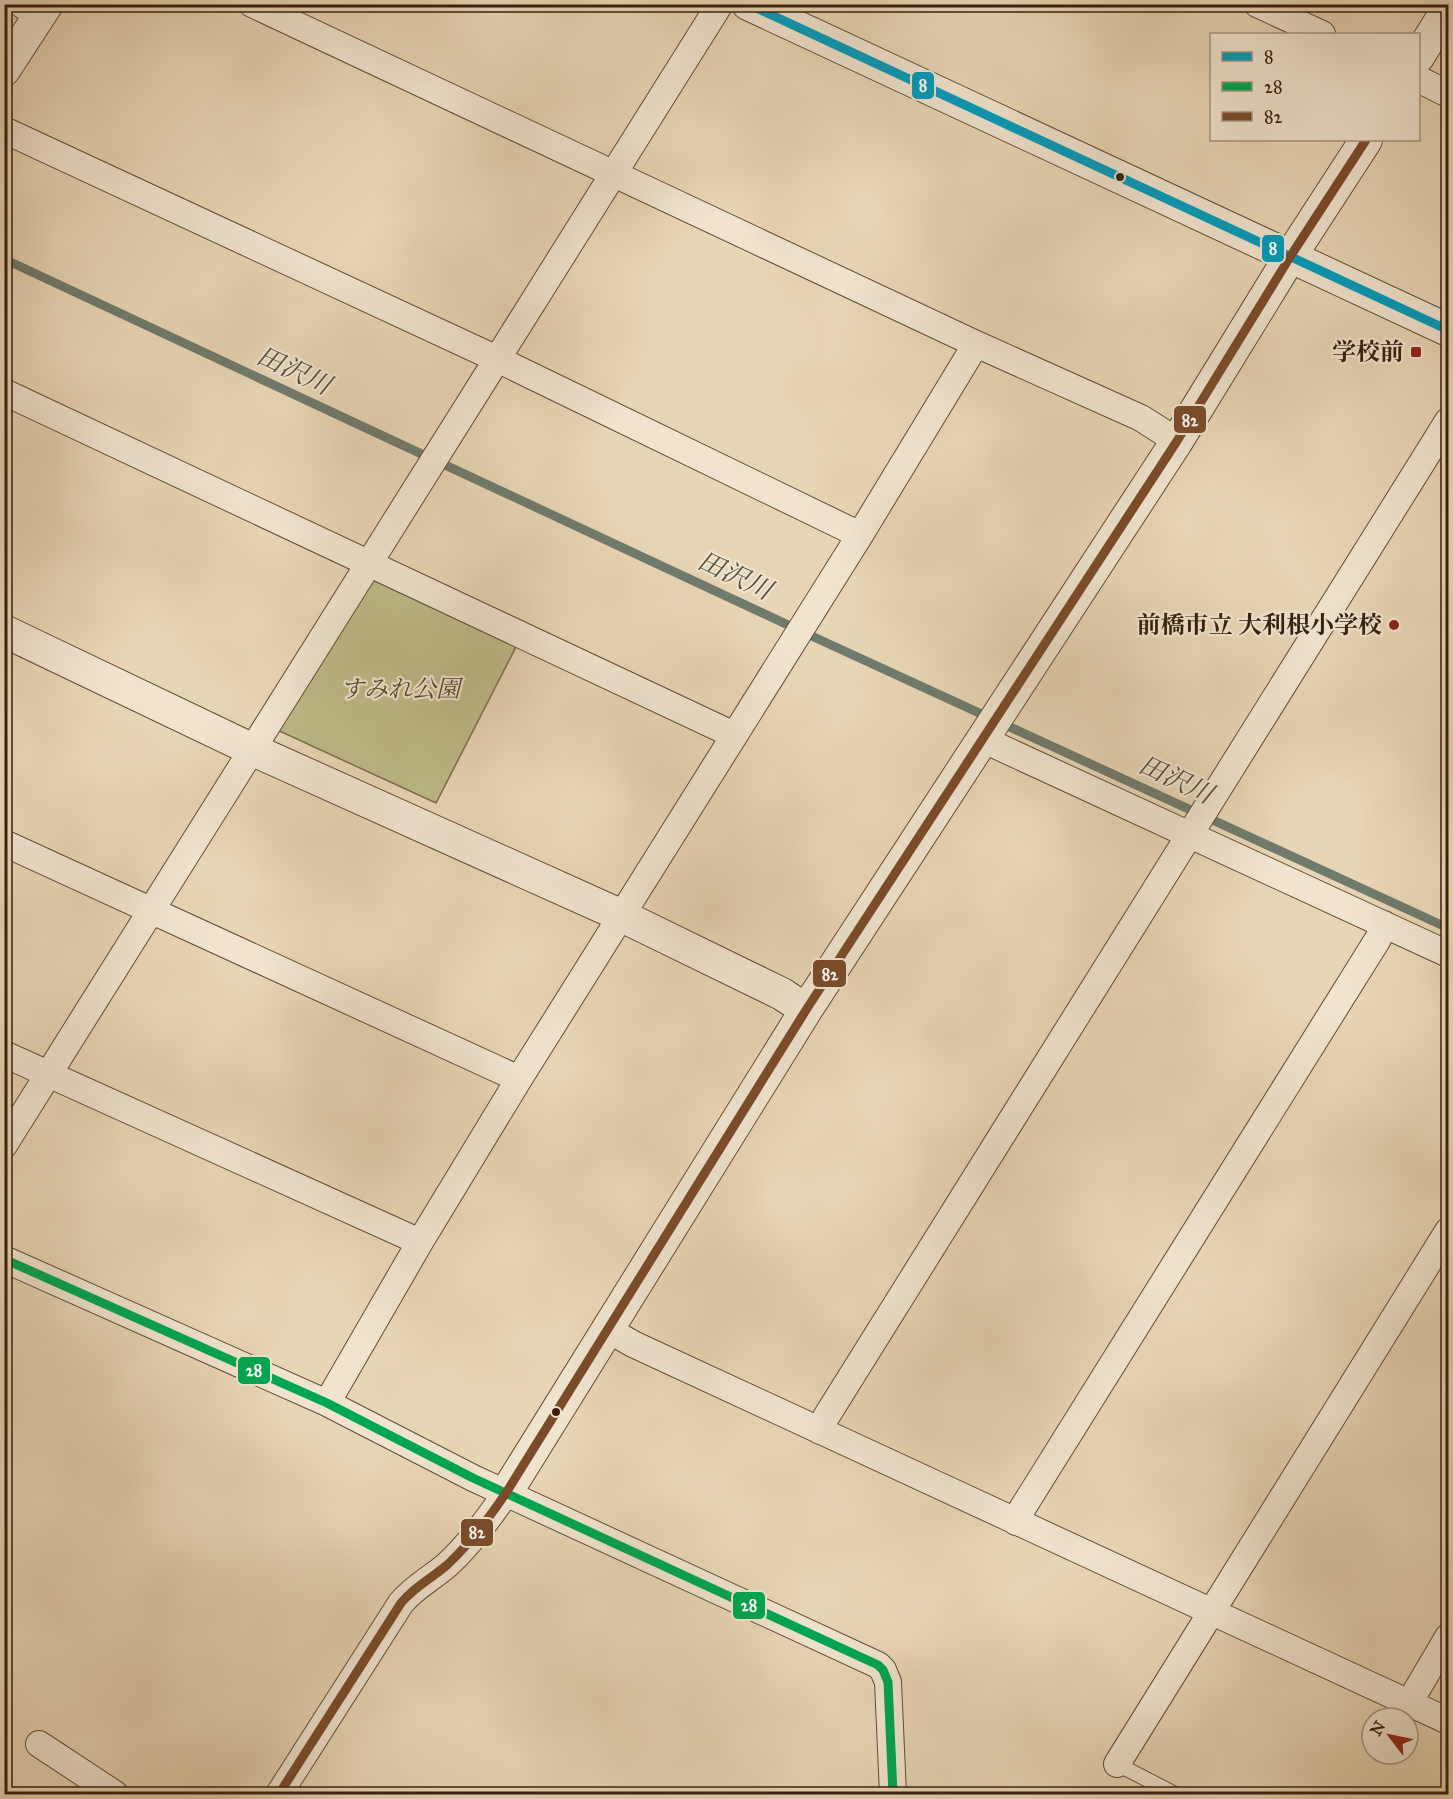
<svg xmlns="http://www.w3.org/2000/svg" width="1453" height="1799" font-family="'IM FELL Great Primer','Noto Serif JP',serif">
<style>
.green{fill:#bdbb88;stroke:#796e4a;stroke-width:1.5}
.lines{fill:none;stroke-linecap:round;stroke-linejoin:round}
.stream{stroke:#707b6e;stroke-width:9}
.service-casing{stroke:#624d37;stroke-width:16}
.minor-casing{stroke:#624d37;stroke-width:28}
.tertiary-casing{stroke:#624d37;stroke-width:34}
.service{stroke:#f0e4cf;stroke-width:14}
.minor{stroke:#f0e4cf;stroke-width:26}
.tertiary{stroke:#f0e4cf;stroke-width:32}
.bus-1-casing{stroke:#f0e4cf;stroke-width:14}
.bus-2-casing{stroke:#f0e4cf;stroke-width:14}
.bus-3-casing{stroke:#f0e4cf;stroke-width:14}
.bus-1{stroke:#059bbb;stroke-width:9}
.bus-2{stroke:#00a651;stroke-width:9}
.bus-3{stroke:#7a4b2a;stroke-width:9}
.bus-dot{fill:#35200d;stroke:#f0e4cf;stroke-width:2}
.poi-dot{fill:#8f2418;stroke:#f0e4cf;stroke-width:2}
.labels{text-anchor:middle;stroke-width:4.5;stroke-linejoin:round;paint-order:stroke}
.poi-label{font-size:24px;font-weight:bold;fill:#35200d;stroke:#f0e4cf;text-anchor:end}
.park-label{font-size:24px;font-style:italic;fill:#57472c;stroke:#f0e4cf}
.water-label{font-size:26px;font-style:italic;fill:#524e3e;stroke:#f0e4cf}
.line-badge{stroke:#f0e4cf;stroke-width:2}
.badge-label{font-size:16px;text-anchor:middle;font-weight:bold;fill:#fff}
</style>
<rect width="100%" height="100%" fill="#e8d5b5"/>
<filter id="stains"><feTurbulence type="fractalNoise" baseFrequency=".00333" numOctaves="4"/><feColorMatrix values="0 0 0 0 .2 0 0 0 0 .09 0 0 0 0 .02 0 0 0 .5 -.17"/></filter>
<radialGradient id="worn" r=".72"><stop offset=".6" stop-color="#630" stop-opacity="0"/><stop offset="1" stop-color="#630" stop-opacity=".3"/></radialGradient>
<!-- green -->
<path class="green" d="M 373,576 L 524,636 L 516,647 L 436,803 L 275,729 Z"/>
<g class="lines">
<!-- stream -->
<path class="stream" d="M 4,259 L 816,638 L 1448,928"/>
<defs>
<path id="service" d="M 1117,1764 L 1175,1794"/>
<path id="minor" d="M 21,4 L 39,17
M 252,4 L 976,344 L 1141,418 L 1177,441
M 1257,4 L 1322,34
M 1418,79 L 1448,94
M 4,130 L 497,359 L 860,535
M 4,392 L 734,735
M 984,740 L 1448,954
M 4,843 L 519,1079
M 4,1054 L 420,1242
M 4,1145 L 720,4
M 4,1259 L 327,1403 L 473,1478 L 878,1665 L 883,1670 L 888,1682 L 893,1794
M 607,1329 L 633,1344 L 1448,1721
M 327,1403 L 420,1242 L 519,1079 L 860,535 L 976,344
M 820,1431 L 826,1417 L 1448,421
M 1016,1522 L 1022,1509 L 1378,939 L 1384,924
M 1409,1703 L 1448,1637
M 39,1744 L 115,1794
M 1117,1764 L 1448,1231
M 279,1794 L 401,1603 C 414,1587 432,1578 447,1565 C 470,1544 489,1518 506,1493"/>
<path id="tertiary" d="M 748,4 L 1448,330
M 1418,57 L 1448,9
M 4,70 L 47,4
M 4,631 L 253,750 L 620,915 L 782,994 L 806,1010
M 506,1493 L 806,1010 L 1177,441 L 1290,257 L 1366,140"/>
</defs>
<!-- service casing -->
<use href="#service" class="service-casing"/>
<!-- minor casing -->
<use href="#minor" class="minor-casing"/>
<!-- tertiary casing -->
<use href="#tertiary" class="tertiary-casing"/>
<!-- service -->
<use href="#service" class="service"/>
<!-- minor -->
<use href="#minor" class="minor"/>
<!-- tertiary -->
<use href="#tertiary" class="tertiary"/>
<defs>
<path id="bus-1" d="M 748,4 L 1448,330"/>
<path id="bus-2" d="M 4,1259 L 327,1403 L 473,1478 L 878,1665 L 883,1670 L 888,1682 L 893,1794"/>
<path id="bus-3" d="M 279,1794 L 401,1603 C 414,1587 432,1578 447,1565 C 470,1544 489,1518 506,1493 L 806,1010 L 1177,441 L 1290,257 L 1366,140"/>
</defs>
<!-- bus-1 casing -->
<use href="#bus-1" class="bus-1-casing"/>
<!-- bus-2 casing -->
<use href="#bus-2" class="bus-2-casing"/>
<!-- bus-3 casing -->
<use href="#bus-3" class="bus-3-casing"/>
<!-- bus-1 -->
<use href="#bus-1" class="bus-1"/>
<!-- bus-2 -->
<use href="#bus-2" class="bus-2"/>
<!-- bus-3 -->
<use href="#bus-3" class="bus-3"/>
</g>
<!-- markers -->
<g class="bus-dot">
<circle cx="1120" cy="177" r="5"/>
<circle cx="556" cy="1412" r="5"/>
</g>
<g class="poi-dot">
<rect x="1410" y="346" width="12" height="12" rx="3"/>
<circle cx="1394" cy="625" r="6"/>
</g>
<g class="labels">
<!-- poi labels -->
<g class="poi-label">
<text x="1404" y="360">学校前</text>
<text x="1382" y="633">前橋市立 大利根小学校</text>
</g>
<!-- park labels -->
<g class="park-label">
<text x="400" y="697">すみれ公園</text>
</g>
<!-- water labels -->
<g class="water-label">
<text transform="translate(294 370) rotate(25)" y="9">田沢川</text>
<text transform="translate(735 575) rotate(25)" y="9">田沢川</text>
<text transform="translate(1176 779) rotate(25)" y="9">田沢川</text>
</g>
</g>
<g class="line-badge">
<rect x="911" y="71" width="24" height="29" rx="6" fill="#059bbb"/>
<rect x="1261" y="234" width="24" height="29" rx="6" fill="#059bbb"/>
<rect x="1173" y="405" width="34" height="29" rx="6" fill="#7a4b2a"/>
<rect x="812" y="959" width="35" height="29" rx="6" fill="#7a4b2a"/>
<rect x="237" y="1356" width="34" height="29" rx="6" fill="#00a651"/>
<rect x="460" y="1518" width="34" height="29" rx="6" fill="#7a4b2a"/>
<rect x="732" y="1591" width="34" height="29" rx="6" fill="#00a651"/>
</g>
<g class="badge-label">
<text x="923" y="91">8</text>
<text x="1273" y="254">8</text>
<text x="1190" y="426">82</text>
<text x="830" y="980">82</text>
<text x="254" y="1376">28</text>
<text x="477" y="1538">82</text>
<text x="749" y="1611">28</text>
</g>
<!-- margin -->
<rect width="1453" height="1799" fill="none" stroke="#e8d5b5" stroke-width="24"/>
<rect x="6" y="6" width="1441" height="1787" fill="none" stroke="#35200d" stroke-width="3"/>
<rect x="12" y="12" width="1429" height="1775" fill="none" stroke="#35200d" stroke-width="1.5"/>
<!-- legend -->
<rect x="1210" y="33" width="210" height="108" fill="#f0e4cf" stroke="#a59681" stroke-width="1.5"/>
<rect x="1222" y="52" width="30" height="9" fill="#059bbb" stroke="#a59681" stroke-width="1.5"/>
<text x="1264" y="63" font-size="18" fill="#35200d">8</text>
<rect x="1222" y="82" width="30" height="9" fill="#00a651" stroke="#a59681" stroke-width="1.5"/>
<text x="1264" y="93" font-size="18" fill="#35200d">28</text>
<rect x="1222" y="112" width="30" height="9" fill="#7a4b2a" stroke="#a59681" stroke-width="1.5"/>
<text x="1264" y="123" font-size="18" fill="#35200d">82</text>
<!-- north arrow -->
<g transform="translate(1390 1736) rotate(302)"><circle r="28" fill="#f0e4cf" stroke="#a59681" stroke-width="1.5"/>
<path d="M0-4.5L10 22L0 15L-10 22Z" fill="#8f2418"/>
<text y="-9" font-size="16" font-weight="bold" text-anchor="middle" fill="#35200d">N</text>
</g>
<rect width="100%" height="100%" filter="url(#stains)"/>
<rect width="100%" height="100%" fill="url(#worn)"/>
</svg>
